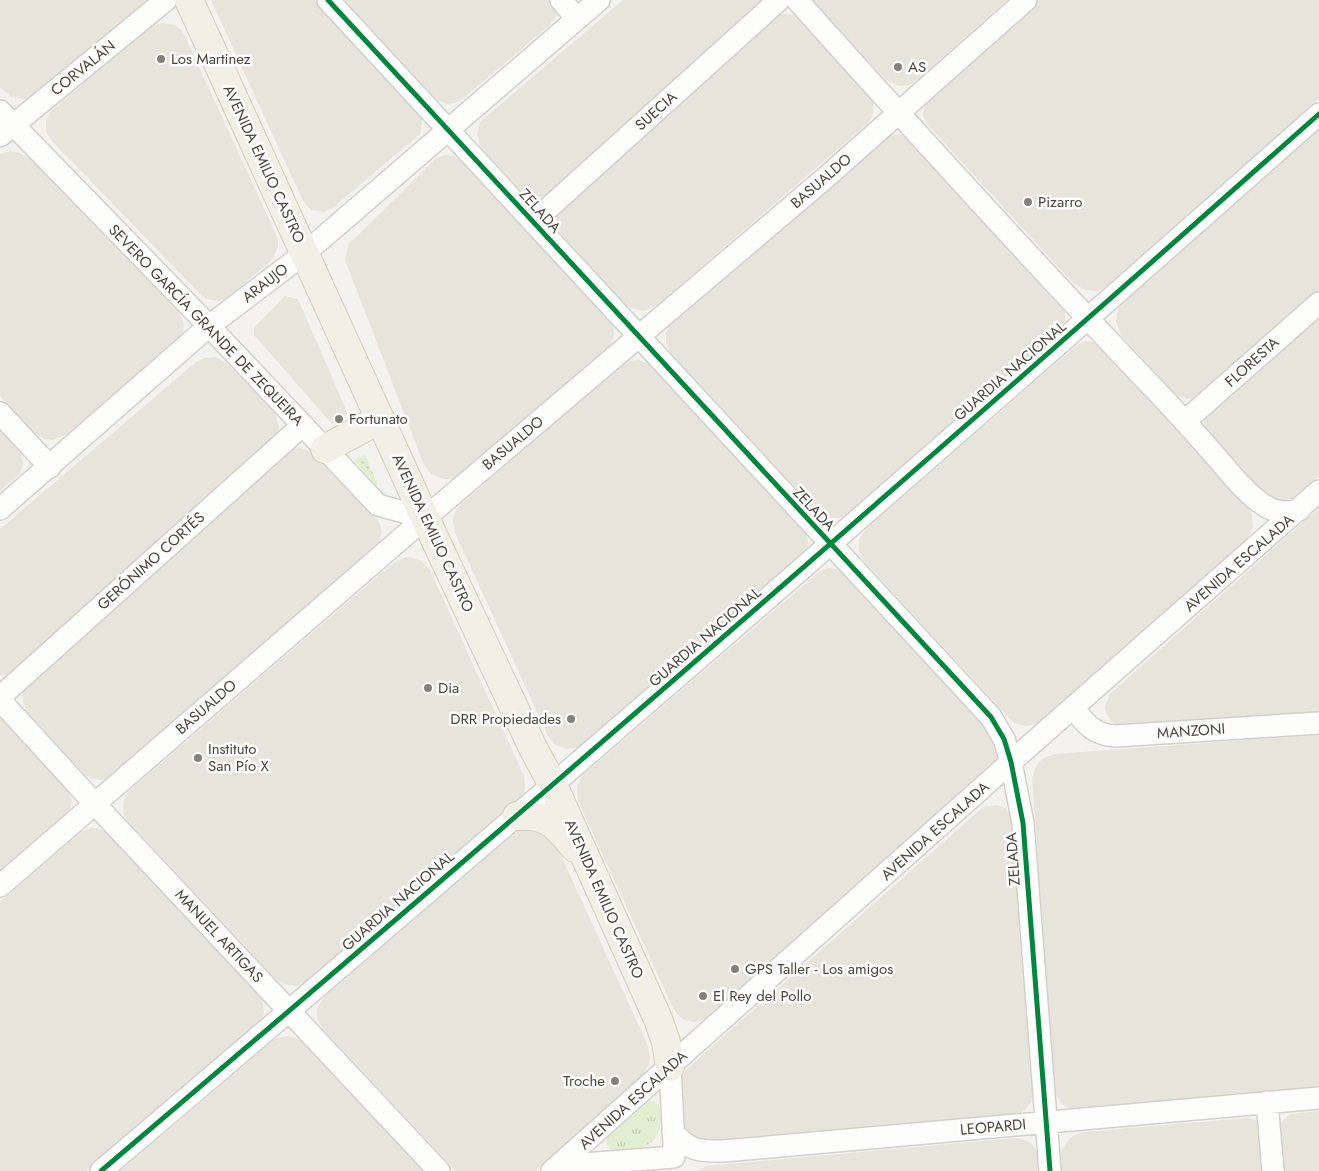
<svg xmlns="http://www.w3.org/2000/svg" width="1319" height="1171" font-family="Jost,sans-serif">
<style>
.residential{fill:#e7e4dc}
.grass{fill:url(#grass-dots)}
.park{fill:url(#park-tufts)}
.lines{fill:none;stroke-linecap:round;stroke-linejoin:round}
.minor-casing{stroke:#d2d0cb;stroke-width:24}
.major-casing{stroke:#d6cebb;stroke-width:30}
.minor{stroke:#fdfdfc;stroke-width:21}
.major{stroke:#f2efe6;stroke-width:28}
.cycleway-casing{stroke:#fff;stroke-width:8}
.cycleway{stroke:#00873e;stroke-width:5}
.poi-dot{fill:#868178;stroke:#fff;stroke-width:2}
.labels{text-anchor:middle;stroke-width:5;stroke-linejoin:round;paint-order:stroke}
.poi-label{font-size:15px;fill:#4b4439;stroke:#fff;text-anchor:start}
.street-label{font-size:15px;fill:#4b4439;stroke:#fff}
</style>
<defs>
<pattern id="grass-dots" width="8" height="8" patternUnits="userSpaceOnUse" patternTransform="scale(1.25)"><rect width="8" height="8" fill="#e1eecf"/><path d="M2 2h.1M6 6h.1" fill="none" stroke="#c3cdb2" stroke-width="1.8" stroke-linecap="round"/></pattern>
<pattern id="park-tufts" width="24" height="20" patternUnits="userSpaceOnUse" patternTransform="scale(1.25)"><rect width="24" height="20" fill="#e1eecf"/><path d="M3 7l-1-3M5 7V3M7 7l1-3M15 17l-1-3M17 17v-4M19 17l1-3" fill="none" stroke="#c3cdb2"/></pattern>
</defs>
<rect width="100%" height="100%" fill="#f4f2ee"/>
<!-- residential -->
<path class="residential" d="M 0,0 L 148,0 L 36,95 L 24,99 L 11,97 L 0,87 Z
M 211,0 L 314,0 L 417,111 L 422,120 L 420,134 L 334,207 L 324,212 L 311,210 L 303,201 Z
M 344,0 L 552,0 L 556,9 L 556,15 L 550,25 L 461,100 L 456,103 L 447,104 L 437,100 L 434,97 Z
M 623,0 L 765,0 L 550,194 L 536,198 L 526,195 L 520,190 L 481,148 L 477,134 L 480,122 Z
M 812,0 L 1007,0 L 917,80 L 909,85 L 900,86 L 886,80 Z
M 1040,0 L 1319,0 L 1319,99 L 1108,286 L 1097,291 L 1085,290 L 1073,283 L 928,125 L 923,115 L 925,105 L 929,99 Z
M 785,14 L 793,15 L 801,20 L 870,96 L 873,102 L 874,109 L 872,117 L 868,123 L 656,306 L 644,311 L 631,308 L 625,304 L 561,234 L 556,226 L 557,214 L 775,16 Z
M 161,23 L 174,25 L 181,30 L 185,36 L 278,239 L 278,246 L 273,259 L 228,297 L 219,301 L 207,299 L 201,295 L 51,140 L 46,132 L 46,121 L 52,110 L 150,27 Z
M 1319,128 L 1319,291 L 1202,395 L 1189,399 L 1177,396 L 1121,335 L 1116,322 L 1118,309 L 1124,300 Z
M 899,134 L 908,137 L 1062,303 L 1065,310 L 1065,320 L 1061,328 L 851,513 L 840,518 L 830,518 L 818,512 L 670,352 L 666,342 L 666,332 L 672,321 L 888,136 Z
M 11,151 L 20,153 L 29,158 L 180,314 L 184,324 L 183,332 L 177,341 L 67,434 L 53,440 L 45,439 L 33,432 L 0,396 L 0,154 Z
M 444,155 L 454,156 L 463,161 L 609,319 L 613,324 L 614,333 L 612,342 L 608,348 L 462,474 L 452,479 L 443,479 L 431,474 L 424,465 L 345,260 L 349,244 L 435,159 Z
M 285,296 L 298,299 L 348,414 L 332,424 L 254,335 L 254,328 Z
M 1319,313 L 1319,475 L 1293,498 L 1284,501 L 1273,499 L 1264,493 L 1205,428 L 1203,419 Z
M 1085,341 L 1094,342 L 1103,348 L 1249,508 L 1252,515 L 1253,528 L 1247,540 L 1043,721 L 1037,724 L 1026,726 L 1014,723 L 1009,718 L 865,562 L 859,551 L 859,544 L 860,537 L 868,527 L 1077,345 Z
M 215,357 L 227,363 L 275,413 L 279,427 L 277,436 L 13,675 L 0,675 L 0,529 L 196,362 L 204,358 Z
M 639,360 L 651,365 L 806,533 L 809,545 L 806,553 L 580,747 L 566,749 L 556,745 L 548,736 L 455,533 L 453,519 L 456,510 L 461,504 L 623,364 L 629,361 Z
M 0,428 L 21,452 L 23,464 L 20,474 L 0,491 Z
M 301,448 L 314,453 L 378,520 L 382,531 L 379,545 L 111,777 L 101,780 L 90,778 L 85,775 L 26,711 L 22,697 L 25,685 L 291,449 Z
M 1319,508 L 1319,713 L 1118,726 L 1111,721 L 1106,713 L 1105,706 L 1110,694 Z
M 406,557 L 413,558 L 421,561 L 430,570 L 524,776 L 525,790 L 518,802 L 309,981 L 298,986 L 287,985 L 276,979 L 127,820 L 123,812 L 124,799 L 129,791 L 392,564 Z
M 827,568 L 833,568 L 844,572 L 993,732 L 998,753 L 997,758 L 994,764 L 706,1019 L 693,1022 L 685,1020 L 679,1016 L 673,1008 L 578,801 L 577,786 L 583,775 L 819,572 Z
M 0,716 L 67,788 L 72,800 L 69,813 L 0,874 Z
M 1319,735 L 1319,1089 L 1073,1110 L 1063,1105 L 1055,1094 L 1032,778 L 1035,768 L 1039,762 L 1044,758 L 1054,754 Z
M 997,805 L 1005,808 L 1012,818 L 1033,1091 L 1031,1102 L 1026,1109 L 1019,1114 L 702,1143 L 685,1131 L 680,1084 L 682,1076 L 689,1067 L 981,809 L 987,806 Z
M 533,827 L 554,840 L 648,1046 L 650,1055 L 649,1064 L 645,1072 L 640,1079 L 536,1171 L 456,1171 L 322,1028 L 317,1018 L 317,1009 L 324,997 L 516,832 L 521,829 Z
M 91,828 L 100,829 L 110,835 L 260,994 L 263,1000 L 264,1014 L 259,1024 L 86,1171 L 0,1171 L 0,902 L 80,833 Z
M 288,1036 L 298,1039 L 305,1044 L 425,1171 L 120,1171 L 272,1041 L 277,1038 Z
M 1319,1111 L 1319,1171 L 1283,1171 L 1280,1131 L 1281,1123 L 1287,1116 L 1292,1114 Z
M 1246,1118 L 1255,1120 L 1258,1123 L 1266,1171 L 1061,1171 L 1060,1159 L 1062,1149 L 1070,1138 L 1077,1134 L 1085,1132 Z
M 1016,1138 L 1025,1140 L 1033,1145 L 1038,1154 L 1040,1171 L 697,1171 L 706,1166 Z"/>
<!-- grass -->
<path class="grass" d="M 365,455 L 378,485 L 377,486 L 354,460 Z"/>
<!-- park -->
<path class="park" d="M 653,1101 L 659,1105 C 668,1142 643,1155 610,1149 L 606,1143 L 608,1136 L 649,1102 Z"/>
<g class="lines">
<defs>
<path id="minor" d="M 328,0 L 991,717 L 1004,739 L 1011,762 L 1023,823 L 1050,1171
M 561,0 L 577,19
M 797,0 C 917,134 1038,267 1163,398 C 1182,418 1200,438 1218,459 C 1231,474 1249,497 1267,507 C 1277,513 1288,513 1299,510
M 0,111 L 209,326 L 378,505 L 425,518
M 0,136 L 166,0
M 533,222 L 779,0
M 0,413 L 50,467
M 1185,421 L 1319,303
M 0,509 L 209,326 L 305,253 L 599,0
M 0,697 L 303,425
M 0,700 L 95,804 L 439,1171
M 1073,708 C 1086,725 1095,735 1116,736 L 1319,723
M 0,886 L 425,518 L 824,179 L 1026,0
M 670,1067 L 674,1146
M 1267,1102 L 1273,1171
M 673,1132 C 690,1152 700,1151 724,1151 L 1319,1098
M 558,1166 L 674,1157
M 101,1171 C 511,823 917,471 1319,114
M 552,1171 L 1011,762 L 1319,491"/>
<path id="major" d="M 189,0 L 425,518 L 533,748 L 553,785 L 658,1019 L 666,1042 L 670,1067
M 325,449 L 380,419
M 517,816 C 549,814 556,826 575,848"/>
</defs>
<!-- minor casing -->
<use href="#minor" class="minor-casing"/>
<!-- major casing -->
<use href="#major" class="major-casing"/>
<!-- minor -->
<use href="#minor" class="minor"/>
<!-- major -->
<use href="#major" class="major"/>
<defs>
<path id="cycleway" d="M 328,0 L 991,717 L 1004,739 L 1011,762 L 1023,823 L 1050,1171
M 101,1171 C 511,823 917,471 1319,114"/>
</defs>
<!-- cycleway casing -->
<use href="#cycleway" class="cycleway-casing"/>
<!-- cycleway -->
<use href="#cycleway" class="cycleway"/>
</g>
<!-- markers -->
<g class="poi-dot">
<circle cx="161" cy="59" r="5"/>
<circle cx="898" cy="67" r="5"/>
<circle cx="1028" cy="202" r="5"/>
<circle cx="339" cy="419" r="5"/>
<circle cx="428" cy="688" r="5"/>
<circle cx="571" cy="719" r="5"/>
<circle cx="198" cy="758" r="5"/>
<circle cx="735" cy="969" r="5"/>
<circle cx="703" cy="996" r="5"/>
<circle cx="615" cy="1081" r="5"/>
</g>
<g class="labels">
<!-- poi labels -->
<g class="poi-label">
<text x="171" y="64">Los Martinez</text>
<text x="908" y="72">AS</text>
<text x="1038" y="207">Pizarro</text>
<text x="349" y="424">Fortunato</text>
<text x="438" y="693">Dia</text>
<text x="561" y="724" text-anchor="end">DRR Propiedades</text>
<text x="208" y="754">Instituto<tspan x="208" dy="17">San Pío X</tspan></text>
<text x="745" y="974">GPS Taller - Los amigos</text>
<text x="713" y="1001">El Rey del Pollo</text>
<text x="605" y="1086" text-anchor="end">Troche</text>
</g>
<!-- street labels -->
<g class="street-label">
<text transform="translate(83 68) rotate(-39)" y="5">CORVALÁN</text>
<text transform="translate(656 111) rotate(-42)" y="5">SUECIA</text>
<text transform="translate(264 164) rotate(65)" y="5">AVENIDA EMILIO CASTRO</text>
<text transform="translate(821 181) rotate(-41)" y="5">BASUALDO</text>
<text transform="translate(540 211) rotate(48)" y="5">ZELADA</text>
<text transform="translate(265 283) rotate(-38)" y="5">ARAUJO</text>
<text transform="translate(206 325) rotate(46)" y="5">SEVERO GARCÍA GRANDE DE ZEQUEIRA</text>
<text transform="translate(1252 362) rotate(-42)" y="5">FLORESTA</text>
<text transform="translate(1010 371) rotate(-41)" y="5">GUARDIA NACIONAL</text>
<text transform="translate(513 443) rotate(-40)" y="5">BASUALDO</text>
<text transform="translate(814 509) rotate(47)" y="5">ZELADA</text>
<text transform="translate(433 533) rotate(65)" y="5">AVENIDA EMILIO CASTRO</text>
<text transform="translate(151 561) rotate(-42)" y="5">GERÓNIMO CORTÉS</text>
<text transform="translate(1239 563) rotate(-41)" y="5">AVENIDA ESCALADA</text>
<text transform="translate(705 637) rotate(-41)" y="5">GUARDIA NACIONAL</text>
<text transform="translate(206 707) rotate(-41)" y="5">BASUALDO</text>
<text transform="translate(1191 731) rotate(-4)" y="5">MANZONI</text>
<text transform="translate(935 831) rotate(-42)" y="5">AVENIDA ESCALADA</text>
<text transform="translate(1013 859) rotate(-94)" y="5">ZELADA</text>
<text transform="translate(604 899) rotate(66)" y="5">AVENIDA EMILIO CASTRO</text>
<text transform="translate(398 901) rotate(-41)" y="5">GUARDIA NACIONAL</text>
<text transform="translate(219 936) rotate(47)" y="5">MANUEL ARTIGAS</text>
<text transform="translate(633 1100) rotate(-42)" y="5">AVENIDA ESCALADA</text>
<text transform="translate(993 1127) rotate(-5)" y="5">LEOPARDI</text>
</g>
</g>
</svg>
